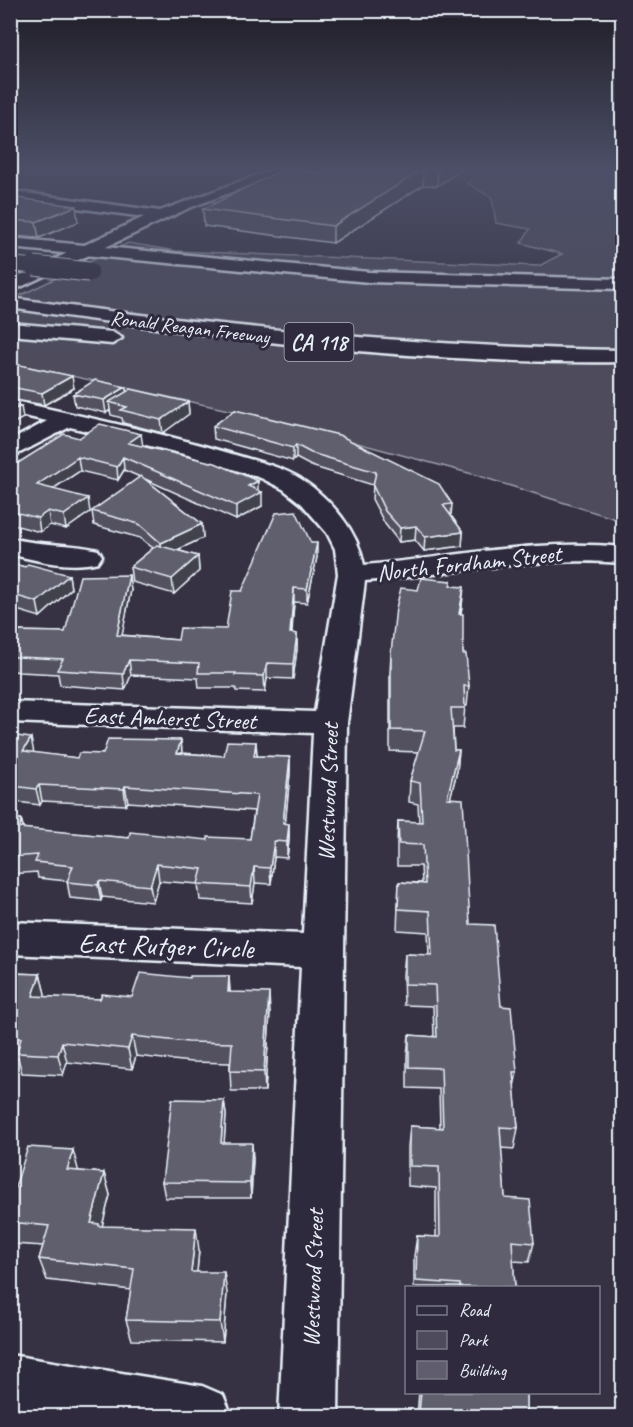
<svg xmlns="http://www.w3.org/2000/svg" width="633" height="1427" font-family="Caveat,sans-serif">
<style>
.green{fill:#4d4b5c;stroke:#9a9eaa;stroke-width:1.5}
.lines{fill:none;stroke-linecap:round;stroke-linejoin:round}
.minor-casing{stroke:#e8f1f8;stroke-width:5}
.highway-casing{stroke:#e8f1f8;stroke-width:5}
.minor{fill:#2f2a3d;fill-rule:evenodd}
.highway{fill:#2f2a3d;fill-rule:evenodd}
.highway-bridge-far1-casing{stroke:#e8f1f8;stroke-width:16;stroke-linecap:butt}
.highway-bridge-casing{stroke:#e8f1f8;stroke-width:21;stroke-linecap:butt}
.highway-bridge-far1{stroke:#2f2a3d;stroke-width:14}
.highway-bridge{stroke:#2f2a3d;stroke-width:19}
.wall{fill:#53515f;stroke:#e8f1f8;stroke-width:1.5}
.shaded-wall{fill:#43424d;stroke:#e8f1f8;stroke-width:1.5}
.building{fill:#605e6e;stroke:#e8f1f8;stroke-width:1.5}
.labels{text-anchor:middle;stroke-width:6;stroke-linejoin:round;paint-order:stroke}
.far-street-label{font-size:20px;fill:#e8f1f8;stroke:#2f2a3d}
.shield{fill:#2f2a3d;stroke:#b0b5c0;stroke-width:1.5}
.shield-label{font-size:22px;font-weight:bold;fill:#e8f1f8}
.street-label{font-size:24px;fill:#e8f1f8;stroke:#2f2a3d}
.near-street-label{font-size:28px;fill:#e8f1f8;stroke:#2f2a3d}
</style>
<rect width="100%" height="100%" fill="#363244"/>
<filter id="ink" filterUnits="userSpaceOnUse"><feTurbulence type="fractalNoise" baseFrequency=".0167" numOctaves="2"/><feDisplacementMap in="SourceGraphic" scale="12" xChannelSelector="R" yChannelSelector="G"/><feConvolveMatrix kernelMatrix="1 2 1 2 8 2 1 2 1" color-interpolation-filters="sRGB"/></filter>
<g filter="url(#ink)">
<!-- green -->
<path class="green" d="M 490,167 L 622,167 L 622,521 L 476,475 L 261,417 L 11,363 L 11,300 L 128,243 L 176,251 L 539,266 L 562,254 L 521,243 L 530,229 L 496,223 L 492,198 L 467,183 Z"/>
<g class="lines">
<defs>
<path id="minor" d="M 279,167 L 298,167 L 189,208 L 10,292 L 10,280 L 144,217 L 10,199 L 10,191 L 160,211 Z
M 10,400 C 84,417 160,432 232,454 C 255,461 280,466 301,479 C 330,498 358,531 364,565 C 451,558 535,538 622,547 L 622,563 C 535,555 452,575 365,581 L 347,723 L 338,1416 L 279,1416 L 301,967 L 10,954 L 10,922 L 303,934 L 313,733 L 10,722 L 10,702 L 315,712 L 338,574 L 335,549 L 327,533 L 302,504 L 283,489 L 261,478 L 188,455 L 70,427 L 10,458 L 10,441 L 47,421 L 10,413 Z
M 10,538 C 41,546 70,543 98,550 L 102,556 L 98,562 C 70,569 37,561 10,554 Z
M 10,1355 L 202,1386 L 223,1395 L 232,1416 L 31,1416 L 10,1413 Z"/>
<path id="highway" d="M 10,238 L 369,272 L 622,279 L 622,289 L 369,282 L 10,248 Z
M 10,298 C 214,326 417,347 622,350 L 622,362 C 418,365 213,337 10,308 Z
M 10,323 L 112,332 L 122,338 L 112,344 L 10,335 Z"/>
</defs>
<!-- minor casing -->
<use href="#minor" class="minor-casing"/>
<!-- highway casing -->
<use href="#highway" class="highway-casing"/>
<!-- minor -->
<use href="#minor" class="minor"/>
<!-- highway -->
<use href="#highway" class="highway"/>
<defs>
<path id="highway-bridge-far1" d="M 10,264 L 49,268"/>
<path id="highway-bridge" d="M 34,266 L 89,272"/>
</defs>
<!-- highway-bridge-far1 casing -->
<use href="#highway-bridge-far1" class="highway-bridge-far1-casing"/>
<!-- highway-bridge casing -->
<use href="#highway-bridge" class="highway-bridge-casing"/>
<!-- highway-bridge-far1 -->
<use href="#highway-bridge-far1" class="highway-bridge-far1"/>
<!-- highway-bridge -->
<use href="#highway-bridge" class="highway-bridge"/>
</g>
<!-- wall -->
<path class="wall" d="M 331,167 L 466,167 L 437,186 L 423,185 L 333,243 L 204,226 L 203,209 L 320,173 Z
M 10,197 L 78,222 L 39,238 L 10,236 Z
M 10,363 L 74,388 L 44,405 L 10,399 Z
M 126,387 L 126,392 L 188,402 L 189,414 L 163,433 L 123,423 L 122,418 L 111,415 L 110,410 L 106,413 L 75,406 L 73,394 Z
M 235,410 L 452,504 L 451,516 L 463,532 L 462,546 L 424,551 L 415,540 L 399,542 L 385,524 L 372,499 L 373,485 L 311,466 L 296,458 L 293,461 L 214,439 L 213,426 Z
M 79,438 L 143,446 L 258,491 L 262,506 L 236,520 L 145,479 L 202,524 L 203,538 L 177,550 L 198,556 L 199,571 L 174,594 L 132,582 L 130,567 L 153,548 L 140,538 L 94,525 L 92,511 L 140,477 L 124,470 L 118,480 L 80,471 L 53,489 L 90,512 L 66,529 L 50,525 L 40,532 L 10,524 L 10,468 Z
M 317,557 L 307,603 L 294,602 L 292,633 L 297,634 L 297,649 L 293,679 L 267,678 L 265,692 L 236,691 L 236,688 L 199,688 L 198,678 L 131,675 L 125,690 L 60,685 L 58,674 L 19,672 L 10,670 L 10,631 L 65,632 L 131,590 L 122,635 L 178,640 L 226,629 L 242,591 Z
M 10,563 L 25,567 L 69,575 L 71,589 L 40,617 L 10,608 Z
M 451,581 L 451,586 L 462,606 L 461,614 L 463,654 L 469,686 L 467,706 L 465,706 L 463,728 L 453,728 L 454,750 L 459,750 L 457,771 L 450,798 L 470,924 L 501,1006 L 517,1072 L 514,1087 L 518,1128 L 514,1149 L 501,1148 L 505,1198 L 534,1243 L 529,1262 L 513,1261 L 515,1287 L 414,1287 L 414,1256 L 417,1236 L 436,1237 L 436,1188 L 408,1186 L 408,1147 L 410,1126 L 440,1128 L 439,1089 L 407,1088 L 407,1056 L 409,1035 L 434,1037 L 433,1006 L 404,1005 L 403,975 L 405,954 L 429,955 L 428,932 L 397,930 L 399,882 L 422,883 L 421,866 L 397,866 L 397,842 L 398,821 L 419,822 L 418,804 L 409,802 L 410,781 L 419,752 L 390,751 L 390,672 L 391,653 Z
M 10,735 L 34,753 L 77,758 L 181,740 L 182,753 L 224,756 L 256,742 L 257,756 L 290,757 L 290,773 L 285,824 L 289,824 L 289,840 L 287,858 L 274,857 L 271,884 L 255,883 L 252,903 L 200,900 L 198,884 L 159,881 L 153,902 L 102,897 L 101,901 L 70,898 L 67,881 L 38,878 L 37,872 L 10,874 L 10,820 L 21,819 L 24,829 L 129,838 L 208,840 L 250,839 L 254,811 L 128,802 L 126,805 L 42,801 L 40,805 L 17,802 L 15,794 L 10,793 Z
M 10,973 L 40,974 L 45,994 L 44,997 L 100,999 L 132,997 L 190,978 L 229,976 L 230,992 L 270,1012 L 265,1091 L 231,1091 L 230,1071 L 230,1063 L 191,1062 L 136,1056 L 132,1069 L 67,1062 L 63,1075 L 22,1073 L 18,1058 L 10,1058 Z
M 224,1100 L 226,1115 L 224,1143 L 253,1158 L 251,1198 L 165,1198 L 162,1182 Z
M 78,1171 L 104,1173 L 110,1195 L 102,1226 L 199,1250 L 197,1272 L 227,1293 L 223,1342 L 132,1340 L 126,1320 L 131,1290 L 47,1280 L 39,1259 L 43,1246 L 13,1244 L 10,1238 L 10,1203 Z
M 419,1392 L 526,1392 L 526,1416 L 417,1416 Z"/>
<!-- shaded-wall -->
<path class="shaded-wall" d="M 444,167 L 466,167 L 437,186 L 438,171 Z
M 423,169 L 423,185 L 333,243 L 333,226 Z
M 76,206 L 78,222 L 39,238 L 36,222 Z
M 72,376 L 74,388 L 44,405 L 42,393 Z
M 126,387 L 127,399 L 109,402 L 110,410 L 106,413 L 104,400 Z
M 188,402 L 189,414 L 163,433 L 161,420 Z
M 21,406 L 23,418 L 10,425 L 10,411 Z
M 141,434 L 143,447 L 128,443 Z
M 296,445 L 296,458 L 293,461 L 293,448 Z
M 78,457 L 80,471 L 39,498 L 37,485 Z
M 123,457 L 124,470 L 118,480 L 117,467 Z
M 258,481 L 258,494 L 262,492 L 262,506 L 236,520 L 236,506 L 248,486 Z
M 88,498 L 90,512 L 66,529 L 64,515 Z
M 48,511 L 50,525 L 40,532 L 38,518 Z
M 202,524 L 203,538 L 162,557 L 161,543 Z
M 416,526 L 415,540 L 399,542 L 400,528 Z
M 463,532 L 462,546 L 424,551 L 425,537 Z
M 317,543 L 317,557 L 307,603 L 307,589 Z
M 198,556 L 199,571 L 174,594 L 172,579 Z
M 69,575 L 71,589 L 40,617 L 37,602 Z
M 129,575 L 131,590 L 119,650 L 117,635 Z
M 464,587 L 462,606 L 457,633 L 459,614 Z
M 294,588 L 294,602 L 290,648 L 290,633 Z
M 297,634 L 297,649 L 293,679 L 293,664 Z
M 129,660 L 131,675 L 125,690 L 123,674 Z
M 267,663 L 267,678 L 265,692 L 264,676 Z
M 31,738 L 34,753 L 23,751 Z
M 181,740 L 182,755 L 177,753 Z
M 256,742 L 257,757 L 254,756 Z
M 459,750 L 457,771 L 445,819 L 447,798 Z
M 290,757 L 290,773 L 284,839 L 283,823 Z
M 39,785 L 42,801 L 40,805 L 36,789 Z
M 125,786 L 128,802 L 126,805 L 124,789 Z
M 21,819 L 25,835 L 20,828 Z
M 289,824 L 289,840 L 287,858 L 287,842 Z
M 274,841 L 274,857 L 271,884 L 270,868 Z
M 157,864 L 159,881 L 153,902 L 150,886 Z
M 254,867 L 255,883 L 252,903 L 251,887 Z
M 99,881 L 102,897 L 101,901 L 98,885 Z
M 40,974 L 45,994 L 38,1016 L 33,996 Z
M 229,976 L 230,996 L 228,992 Z
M 269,993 L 270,1012 L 265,1091 L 264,1072 Z
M 132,1036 L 136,1056 L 132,1069 L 128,1049 Z
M 62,1042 L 67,1062 L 63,1075 L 58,1055 Z
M 224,1100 L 226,1115 L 223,1158 L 221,1143 Z
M 252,1143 L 253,1158 L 251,1198 L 250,1183 Z
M 73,1150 L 79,1173 L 67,1170 Z
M 104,1173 L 110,1195 L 101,1230 L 91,1223 Z
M 196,1228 L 199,1250 L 195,1293 L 191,1272 Z
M 224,1272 L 227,1293 L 223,1342 L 220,1322 Z"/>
<!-- building -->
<path class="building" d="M 331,167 L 444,167 L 438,171 L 423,169 L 333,226 L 203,209 L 284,169 L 320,173 Z
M 10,197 L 76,206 L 36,222 L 10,220 Z
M 10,363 L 72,376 L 42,393 L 10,387 Z
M 95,380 L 126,387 L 104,400 L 73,394 Z
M 131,389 L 188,402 L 161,420 L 121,410 L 127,407 L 109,402 Z
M 10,403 L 21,406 L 10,411 Z
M 235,410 L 339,435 L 439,484 L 452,504 L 443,505 L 463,532 L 425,537 L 416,526 L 400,528 L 385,511 L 373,486 L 376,472 L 311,453 L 296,445 L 293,448 L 213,426 Z
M 100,424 L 141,434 L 128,443 L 215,463 L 258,481 L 248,486 L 262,492 L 236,506 L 123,457 L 117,467 L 78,457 L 37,485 L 88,498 L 64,515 L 48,511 L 38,518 L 10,511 L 10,468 L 64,434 L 79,438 Z
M 141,476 L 202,524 L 161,543 L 139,524 L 92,511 Z
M 296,511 L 311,543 L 317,543 L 307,589 L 294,588 L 290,633 L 297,634 L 293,664 L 267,663 L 264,676 L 235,675 L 236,673 L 198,673 L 199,663 L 129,660 L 123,674 L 57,670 L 63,659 L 16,657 L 10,656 L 10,631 L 65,632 L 80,576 L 129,575 L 117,635 L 178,640 L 180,628 L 226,629 L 232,591 L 242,591 L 276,513 Z
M 157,545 L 198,556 L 172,579 L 130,567 Z
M 10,563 L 25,567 L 28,564 L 69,575 L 37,602 L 10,594 Z
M 421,578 L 451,581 L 450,586 L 464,587 L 459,614 L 463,614 L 463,654 L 466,654 L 469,686 L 464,686 L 465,708 L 451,708 L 454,750 L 459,750 L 447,798 L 463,799 L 470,924 L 494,925 L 501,1006 L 511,1007 L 517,1072 L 513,1072 L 518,1128 L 500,1127 L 505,1198 L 530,1200 L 534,1243 L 512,1241 L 515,1287 L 460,1287 L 460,1284 L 416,1281 L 417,1236 L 440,1237 L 439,1167 L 410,1166 L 410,1126 L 443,1128 L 441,1068 L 409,1067 L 409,1035 L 437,1037 L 435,985 L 405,984 L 405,954 L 432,955 L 430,911 L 398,909 L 399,882 L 425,884 L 423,845 L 399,844 L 398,821 L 422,822 L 420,783 L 410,781 L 425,731 L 391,730 L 391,653 L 396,608 L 401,588 L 418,590 Z
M 10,735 L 31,738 L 23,751 L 77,758 L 79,753 L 103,754 L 108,739 L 181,740 L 177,753 L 224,756 L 227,741 L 256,742 L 254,756 L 290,757 L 283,823 L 289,824 L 287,842 L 274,841 L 270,868 L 254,867 L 251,887 L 198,884 L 202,869 L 157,864 L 150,886 L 99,881 L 98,885 L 67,882 L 73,866 L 35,862 L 38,855 L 10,857 L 10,820 L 21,819 L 20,828 L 129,838 L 130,832 L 208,840 L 208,837 L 250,839 L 257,795 L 125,786 L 124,789 L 39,785 L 36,789 L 13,786 L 17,779 L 10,778 Z
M 10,973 L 40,974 L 33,996 L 100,999 L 102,994 L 132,997 L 140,973 L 190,978 L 190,976 L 229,976 L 228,992 L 269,993 L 264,1072 L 230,1071 L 232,1043 L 188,1042 L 132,1036 L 128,1049 L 62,1042 L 58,1055 L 17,1053 L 21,1038 L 10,1038 Z
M 172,1099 L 224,1100 L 221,1143 L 252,1143 L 250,1183 L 162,1182 Z
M 28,1147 L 73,1150 L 67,1170 L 104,1173 L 91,1223 L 99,1224 L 99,1226 L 196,1228 L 191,1272 L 224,1272 L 220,1322 L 126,1320 L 134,1269 L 39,1259 L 49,1226 L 10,1222 L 10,1203 Z
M 421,1392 L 526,1392 L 526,1416 L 442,1416 L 419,1413 Z"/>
</g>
<!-- sky -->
<linearGradient id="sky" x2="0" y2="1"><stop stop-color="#1e1c25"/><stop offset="0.46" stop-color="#4c4f67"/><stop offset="1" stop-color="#4c4f67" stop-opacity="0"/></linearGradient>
<rect width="633" height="367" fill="url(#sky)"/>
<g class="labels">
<!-- far-street labels -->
<g class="far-street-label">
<text transform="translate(190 327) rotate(7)" y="7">Ronald Reagan Freeway</text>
</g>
<!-- shield labels -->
<rect class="shield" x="284.5" y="323" width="69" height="38" rx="4.5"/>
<g class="shield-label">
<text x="319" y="350">CA 118</text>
</g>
<!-- street labels -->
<g class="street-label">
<text transform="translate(469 563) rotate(-6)" y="8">North Fordham Street</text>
<text transform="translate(170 718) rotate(2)" y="8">East Amherst Street</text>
<text transform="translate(328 792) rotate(-88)" y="8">Westwood Street</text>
<text transform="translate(313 1278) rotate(-88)" y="8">Westwood Street</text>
</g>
<!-- near-street labels -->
<g class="near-street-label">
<text transform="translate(166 945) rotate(2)" y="10">East Rutger Circle</text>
</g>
</g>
<!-- margin -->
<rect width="633" height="1427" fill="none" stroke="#2f2a3d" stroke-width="36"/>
<rect x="18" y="18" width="597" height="1391" fill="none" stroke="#e8f1f8" stroke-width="2" filter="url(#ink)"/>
<!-- legend -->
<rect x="405" y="1286" width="195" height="108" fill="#2f2a3d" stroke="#797a88" stroke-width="1.5"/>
<rect x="417" y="1306" width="30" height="9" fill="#2f2a3d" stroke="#797a88" stroke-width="1.5"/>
<text x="459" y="1316" font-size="18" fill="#e8f1f8">Road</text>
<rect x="417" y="1331" width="30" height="18" fill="#4d4b5c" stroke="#797a88" stroke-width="1.5"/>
<text x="459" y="1346" font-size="18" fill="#e8f1f8">Park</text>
<rect x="417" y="1361" width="30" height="18" fill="#605e6e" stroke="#797a88" stroke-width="1.5"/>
<text x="459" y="1376" font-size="18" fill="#e8f1f8">Building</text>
</svg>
